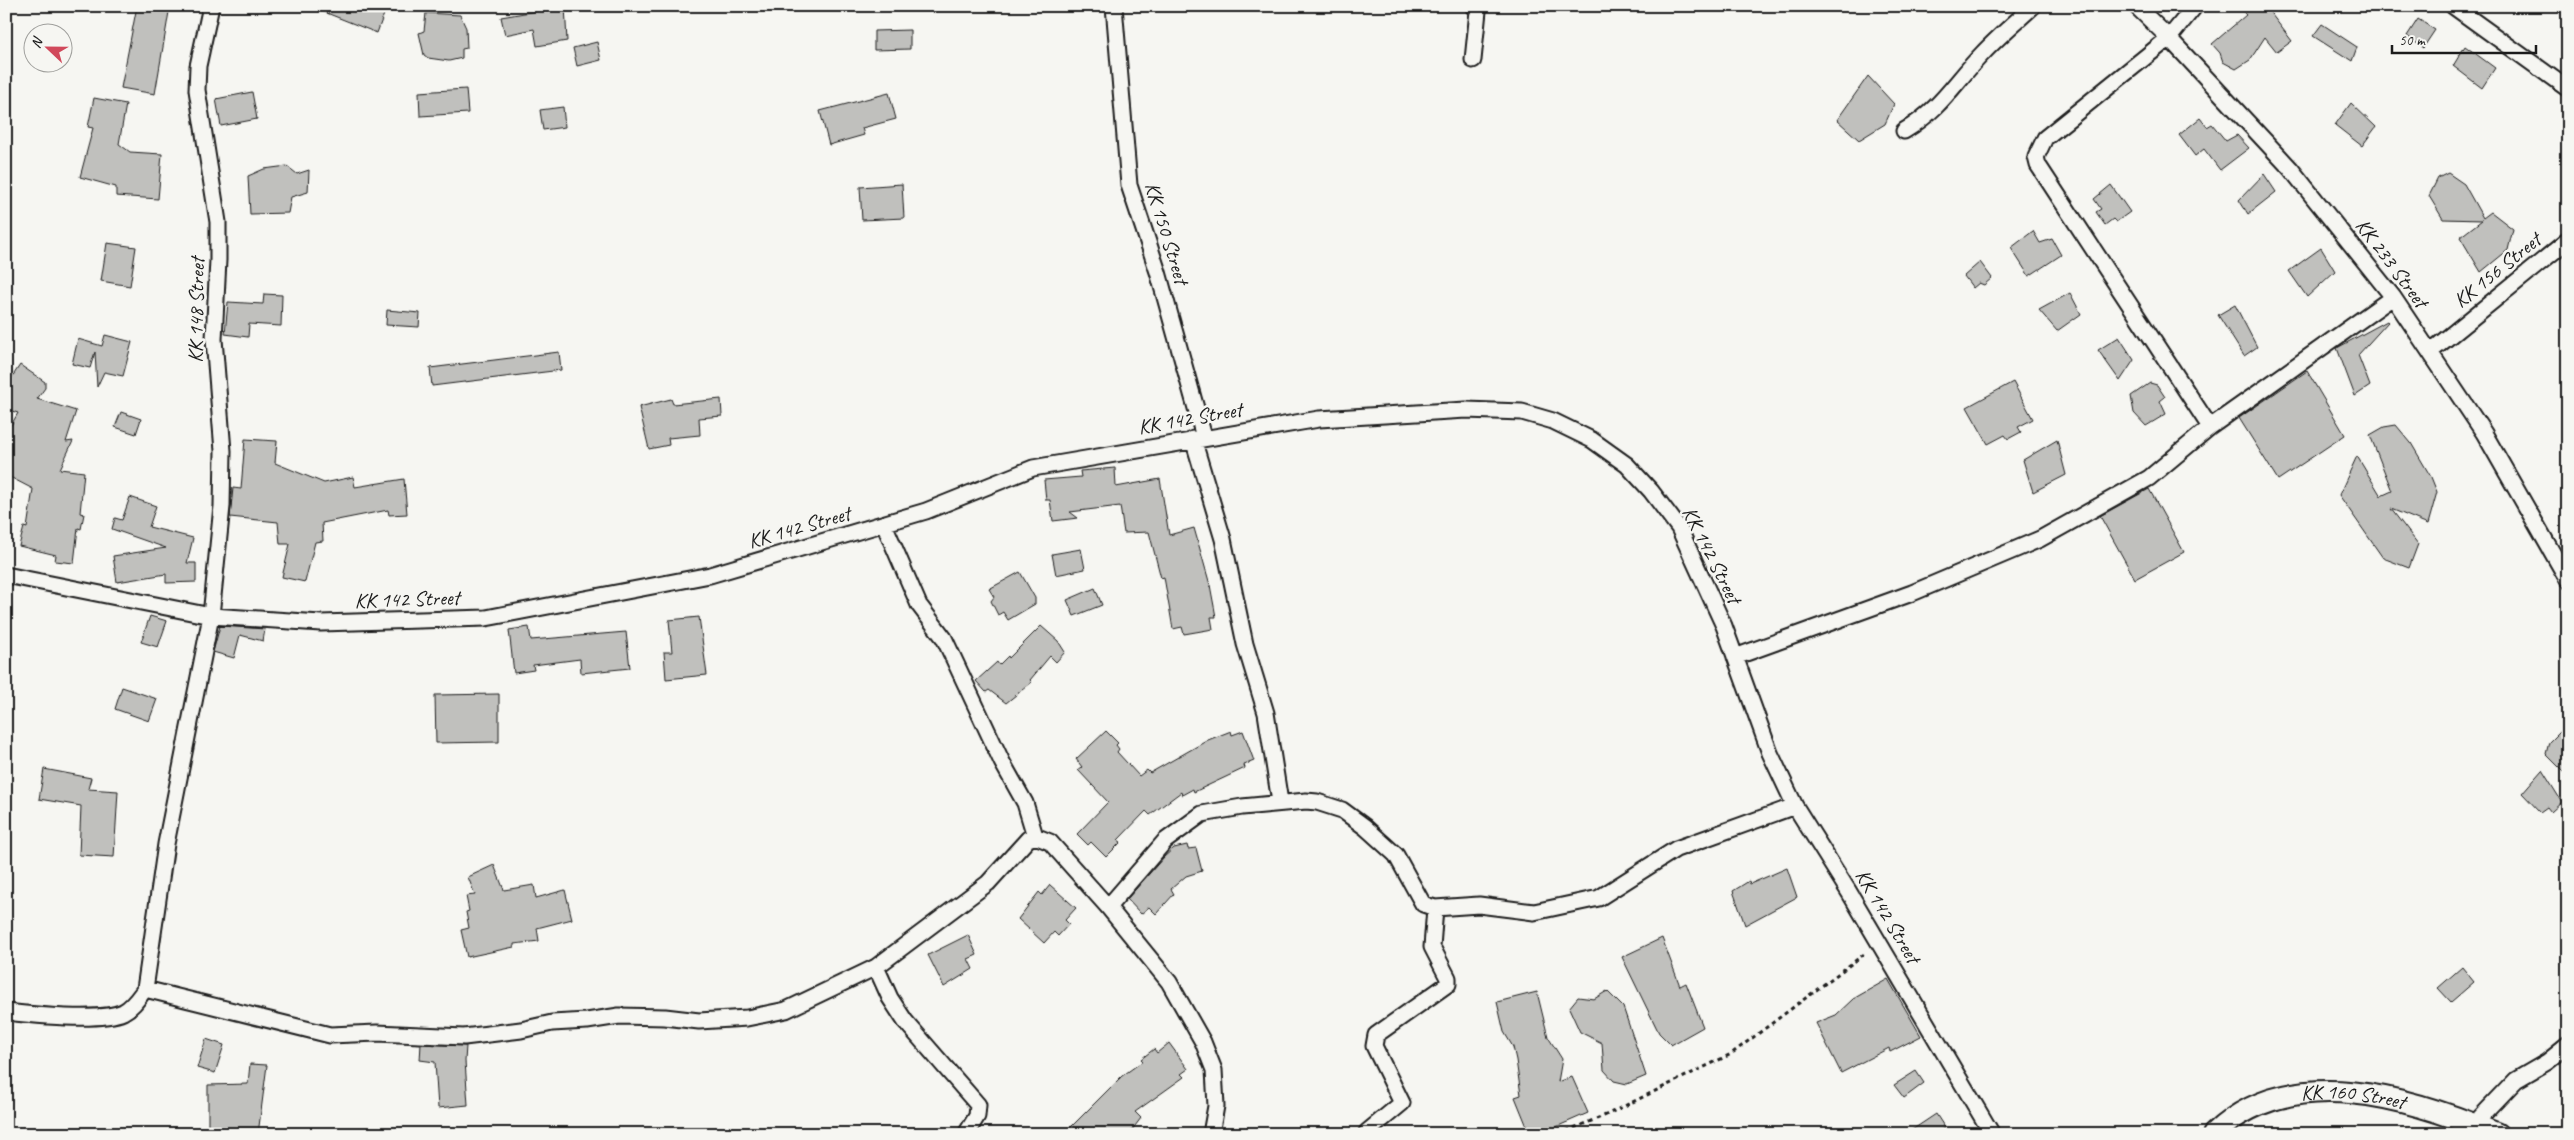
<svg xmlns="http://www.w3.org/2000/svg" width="2574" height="1140" font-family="Caveat,sans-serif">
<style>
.building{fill:#c0c0bd;stroke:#1c1c1c}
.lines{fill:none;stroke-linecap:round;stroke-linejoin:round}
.street-casing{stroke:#1c1c1c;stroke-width:19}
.secondary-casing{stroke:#1c1c1c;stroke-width:25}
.path{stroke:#1c1c1c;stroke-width:3;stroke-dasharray:4 4;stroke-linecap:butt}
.street{stroke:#f6f6f2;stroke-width:15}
.secondary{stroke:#f6f6f2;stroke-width:21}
.labels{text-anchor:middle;stroke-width:5;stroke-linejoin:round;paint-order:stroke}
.street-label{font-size:21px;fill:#1c1c1c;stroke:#f6f6f2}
</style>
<rect width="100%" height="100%" fill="#f6f6f2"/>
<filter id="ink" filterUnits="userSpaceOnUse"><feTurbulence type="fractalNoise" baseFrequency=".02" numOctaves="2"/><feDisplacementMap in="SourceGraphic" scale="10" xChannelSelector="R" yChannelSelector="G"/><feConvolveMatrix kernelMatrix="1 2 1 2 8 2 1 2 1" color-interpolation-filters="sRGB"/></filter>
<g filter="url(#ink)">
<!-- building -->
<path class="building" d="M 137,6 L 170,6 L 155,94 L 121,88 Z
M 309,6 L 387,6 L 377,33 Z
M 565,6 L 567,41 L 537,46 L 534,29 L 505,35 L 501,17 Z
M 2238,6 L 2265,6 L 2292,41 L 2277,52 L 2265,37 L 2250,60 L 2236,69 L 2223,62 L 2220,53 L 2212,44 L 2246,15 Z
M 426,13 L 460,15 L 466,28 L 467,48 L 462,49 L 462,58 L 449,61 L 428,58 L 424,55 L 419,33 L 424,31 Z
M 2418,19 L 2435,30 L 2423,48 L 2407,36 Z
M 2322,24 L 2357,47 L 2352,61 L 2313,36 Z
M 910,30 L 910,49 L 874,50 L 874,31 Z
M 597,42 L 601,60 L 577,66 L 573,48 Z
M 2465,46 L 2495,68 L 2482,88 L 2453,66 Z
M 1868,76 L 1894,104 L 1885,124 L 1859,140 L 1837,120 Z
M 466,89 L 468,113 L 420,116 L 419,92 Z
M 252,92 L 257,119 L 221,126 L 216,99 Z
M 889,93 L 896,119 L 862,128 L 864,135 L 829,145 L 820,111 Z
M 94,98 L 126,104 L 119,144 L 130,152 L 162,154 L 158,199 L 116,196 L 116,187 L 80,177 L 93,128 L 88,127 Z
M 2351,103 L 2376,127 L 2362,146 L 2335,125 Z
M 563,107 L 565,127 L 543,130 L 540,110 Z
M 2200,118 L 2207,127 L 2212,124 L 2226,141 L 2237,135 L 2249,148 L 2220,170 L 2204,149 L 2195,156 L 2179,135 Z
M 287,166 L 297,174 L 309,170 L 308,192 L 291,197 L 288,213 L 250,214 L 248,176 L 264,169 Z
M 2448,173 L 2464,184 L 2483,218 L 2491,212 L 2513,229 L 2508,250 L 2481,272 L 2460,237 L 2482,220 L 2443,219 L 2429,196 L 2438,178 Z
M 2264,174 L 2276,192 L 2248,214 L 2239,200 Z
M 902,184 L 904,218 L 862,220 L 860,187 Z
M 2111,185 L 2130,212 L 2116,222 L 2113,219 L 2105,225 L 2096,212 L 2101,209 L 2094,199 Z
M 2033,231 L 2040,243 L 2052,239 L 2061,255 L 2029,276 L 2011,248 Z
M 107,243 L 136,247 L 130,286 L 101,281 Z
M 2321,248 L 2335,271 L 2307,297 L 2289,271 Z
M 1980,262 L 1992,278 L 1984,285 L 1979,283 L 1973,288 L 1964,276 Z
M 2070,293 L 2081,314 L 2057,331 L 2039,310 Z
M 264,294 L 282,295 L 281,326 L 249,324 L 248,337 L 225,334 L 228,302 L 263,304 Z
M 2235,305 L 2257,347 L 2244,356 L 2218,315 Z
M 387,310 L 420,313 L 419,327 L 386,325 Z
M 2387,321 L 2388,322 L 2358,355 L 2370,386 L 2355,396 L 2337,348 Z
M 105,335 L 132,342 L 123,376 L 104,372 L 97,387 L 95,352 L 90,368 L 72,364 L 78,339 L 102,346 Z
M 2119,337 L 2134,360 L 2120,381 L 2098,350 Z
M 559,352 L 561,370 L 432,386 L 430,368 Z
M 20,365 L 45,382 L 45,388 L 37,399 L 76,411 L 66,442 L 73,441 L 60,469 L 84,472 L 80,513 L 84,514 L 81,529 L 78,528 L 74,563 L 55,561 L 56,555 L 19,546 L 24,527 L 27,528 L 33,489 L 6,475 L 6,434 L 18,413 L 6,409 L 6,397 L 12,377 Z
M 2307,371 L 2345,435 L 2278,480 L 2239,418 Z
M 2013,382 L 2033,419 L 2018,427 L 2021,432 L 2008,439 L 2005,435 L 1988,444 L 1967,407 Z
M 2150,383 L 2157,385 L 2165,397 L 2160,401 L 2166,414 L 2146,426 L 2134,413 L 2131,396 Z
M 671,399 L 673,404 L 721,399 L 722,416 L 699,418 L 700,435 L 668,438 L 669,445 L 649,449 L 639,407 Z
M 121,412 L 141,419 L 136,434 L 115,427 Z
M 2396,425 L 2411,443 L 2431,477 L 2437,492 L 2428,524 L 2391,509 L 2418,544 L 2409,568 L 2383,558 L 2339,495 L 2357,456 L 2381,496 L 2392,491 L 2370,435 L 2384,427 Z
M 245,439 L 277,441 L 275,463 L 324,483 L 353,477 L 355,487 L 404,479 L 407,514 L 389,515 L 388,510 L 322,523 L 323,541 L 315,542 L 305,582 L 282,577 L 290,544 L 280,544 L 278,522 L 230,517 L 233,488 L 241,489 Z
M 2057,440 L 2066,475 L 2033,492 L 2023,460 Z
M 1115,468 L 1116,487 L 1160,479 L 1169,535 L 1194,528 L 1210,585 L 1216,617 L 1211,617 L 1213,629 L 1184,634 L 1182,627 L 1173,629 L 1164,577 L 1161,578 L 1149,532 L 1124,533 L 1120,506 L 1070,512 L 1078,518 L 1053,521 L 1050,500 L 1046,500 L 1044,480 L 1081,477 L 1080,471 Z
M 2149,489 L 2184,552 L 2135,579 L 2100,516 Z
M 130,497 L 156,506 L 149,527 L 193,538 L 187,563 L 196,563 L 196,582 L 166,583 L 166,574 L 117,582 L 113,556 L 166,548 L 112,529 L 115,518 L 122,520 Z
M 1081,549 L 1085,569 L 1056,575 L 1052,554 Z
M 1020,572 L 1035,598 L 1035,604 L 1008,620 L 1003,612 L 998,615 L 991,601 L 994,597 L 989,589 Z
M 1095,588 L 1102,605 L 1074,616 L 1067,600 Z
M 150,616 L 167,621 L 158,647 L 141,642 Z
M 699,617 L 707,675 L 666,679 L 664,652 L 672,652 L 669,620 Z
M 220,626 L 265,629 L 263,641 L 240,635 L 234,658 L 213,652 Z
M 1041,626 L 1058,641 L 1065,652 L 1056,662 L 1050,656 L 1030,680 L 1032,682 L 1006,703 L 989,690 L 986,692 L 976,681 L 997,662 L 999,665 L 1008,656 L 1009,658 Z
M 529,627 L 531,640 L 626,632 L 630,668 L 581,673 L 580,659 L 533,665 L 534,670 L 514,673 L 509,630 Z
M 122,687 L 157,699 L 149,721 L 115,709 Z
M 499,694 L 499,742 L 436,743 L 435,695 Z
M 2568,723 L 2568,776 L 2546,754 L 2549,742 Z
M 1106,731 L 1118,743 L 1116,745 L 1119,749 L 1117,752 L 1139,776 L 1147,770 L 1150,773 L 1208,740 L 1231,731 L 1232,735 L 1243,731 L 1254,761 L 1244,765 L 1245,768 L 1194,792 L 1193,789 L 1182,795 L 1181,792 L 1150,815 L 1146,811 L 1118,840 L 1121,842 L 1106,857 L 1091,842 L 1088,845 L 1077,834 L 1108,802 L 1078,770 L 1082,767 L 1076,759 Z
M 44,769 L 91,778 L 88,789 L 118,791 L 114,857 L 79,855 L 81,806 L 39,799 Z
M 2542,770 L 2562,802 L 2551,812 L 2547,807 L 2540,812 L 2522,793 Z
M 1187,845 L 1188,849 L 1196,848 L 1202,871 L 1186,876 L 1171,889 L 1174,894 L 1156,914 L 1149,907 L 1141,914 L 1127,899 L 1164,857 L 1174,848 Z
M 494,865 L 504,890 L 534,885 L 536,898 L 565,890 L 572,919 L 537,928 L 539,941 L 514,944 L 514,947 L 467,957 L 461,930 L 469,928 L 466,912 L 469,911 L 466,896 L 475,895 L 468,877 Z
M 1787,868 L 1797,897 L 1745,925 L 1733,891 L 1749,881 L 1750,884 Z
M 1050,885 L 1076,908 L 1065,920 L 1069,924 L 1058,936 L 1054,932 L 1044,943 L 1018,919 L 1039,892 L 1042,895 Z
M 968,935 L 977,955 L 968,959 L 973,969 L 944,987 L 928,955 Z
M 1662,938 L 1680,986 L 1686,983 L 1703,1027 L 1671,1045 L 1659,1033 L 1622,957 Z
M 2462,967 L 2474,982 L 2451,1002 L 2438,988 Z
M 1888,979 L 1921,1036 L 1890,1052 L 1889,1048 L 1841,1073 L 1816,1023 L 1836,1015 L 1853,999 Z
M 1607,991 L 1623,1007 L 1646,1076 L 1627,1084 L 1614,1081 L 1604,1070 L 1602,1043 L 1580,1032 L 1569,1008 L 1578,997 L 1594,999 Z
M 1537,992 L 1548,1037 L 1562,1059 L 1558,1082 L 1572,1077 L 1588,1113 L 1540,1134 L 1530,1134 L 1515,1097 L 1521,1095 L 1516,1060 L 1513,1047 L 1504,1032 L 1497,1002 Z
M 206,1039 L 224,1045 L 215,1073 L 197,1068 Z
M 1169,1043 L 1188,1069 L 1181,1074 L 1184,1077 L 1135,1112 L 1141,1118 L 1129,1134 L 1064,1134 L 1122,1076 L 1143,1061 L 1141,1059 L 1154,1049 L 1157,1053 Z
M 421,1044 L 466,1046 L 465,1061 L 468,1105 L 438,1108 L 435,1062 L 420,1060 Z
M 250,1064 L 267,1065 L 258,1134 L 208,1134 L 208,1085 L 248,1084 Z
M 1916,1071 L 1924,1083 L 1904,1098 L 1894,1085 Z
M 1936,1114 L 1945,1128 L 1936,1134 L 1906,1134 Z"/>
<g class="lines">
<defs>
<path id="street" d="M 1114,6 L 1129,185 L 1158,272 L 1204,437
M 2136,6 L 2169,38 L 2290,168 L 2393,297 L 2484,433 L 2568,580
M 2195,6 L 2169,38 L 2045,138 L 2036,157 L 2038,165 L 2210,427
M 2453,6 L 2568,89
M 1473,60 L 1478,11 L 1474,6
M 1904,131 C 1941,109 1954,83 1983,53 C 1998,37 2016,22 2033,6
M 2430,352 L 2568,240
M 1193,439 L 1223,539 L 1245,644 L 1266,713 L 1280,802
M 884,524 L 919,605 L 944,638 L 1002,762 L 1025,803 L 1035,836
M 6,575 L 211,616 L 321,623 L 486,618 L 710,575 L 926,511 L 1033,468 L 1319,419 L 1466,410 L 1522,412 L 1553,421 L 1592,440 L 1627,465 L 1651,491 L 1679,528 L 1724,626 L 1770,753 L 1795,806 L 1849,892 L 1992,1134
M 1735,657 L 1912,593 L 2040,539 L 2149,478 L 2210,427 L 2393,297
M 1108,907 L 1165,841 L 1202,814 L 1242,807 L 1306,801 L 1317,802 L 1342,810 L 1365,827 L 1396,855 L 1423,904 L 1435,908 L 1479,905 L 1534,912 L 1599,898 L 1676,849 L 1795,806
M 876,967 L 890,998 L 905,1021 L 978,1105 L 977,1116 L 966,1134
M 145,989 L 330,1035 L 377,1033 L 464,1037 L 521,1030 L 552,1023 L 587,1021 L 619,1016 L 665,1017 L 699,1021 L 747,1018 L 786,1010 L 876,967 L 988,883 L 1028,839 L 1035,836 L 1050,842 L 1108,907 L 1169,982 L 1203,1042 L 1214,1070 L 1216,1106 L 1211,1134
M 6,1012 C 32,1015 101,1022 123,1012 C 133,1007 139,997 145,989 L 166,844 L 211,616 L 222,506 L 223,451 L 214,339 L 218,260 L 218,222 L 197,90 L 198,66 L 211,6
M 2474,1124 L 2516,1080 L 2547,1062 L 2568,1045
M 1367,1132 L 1402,1103 L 1374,1046 L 1376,1035 L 1448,984 L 1448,978 L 1432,947 L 1435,908"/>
<g id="secondary">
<path id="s1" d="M 2214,1134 C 2291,1060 2412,1098 2497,1134"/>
</g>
</defs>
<!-- street casing -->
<use href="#street" class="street-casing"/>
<!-- secondary casing -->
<use href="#secondary" class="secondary-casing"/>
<!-- path -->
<path class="path" d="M 1559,1134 L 1606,1115 L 1731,1054 L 1867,952"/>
<!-- street -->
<use href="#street" class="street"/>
<!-- secondary -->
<use href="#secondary" class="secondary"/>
</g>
</g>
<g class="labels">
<!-- street labels -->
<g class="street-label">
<text transform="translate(1167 233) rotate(73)" y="7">KK 150 Street</text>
<text transform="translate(2392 263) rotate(53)" y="7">KK 233 Street</text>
<text transform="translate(2497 270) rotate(-39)" y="7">KK 156 Street</text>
<text transform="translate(196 310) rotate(-89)" y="7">KK 148 Street</text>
<text transform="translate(1190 418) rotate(-10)" y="7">KK 142 Street</text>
<text transform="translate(799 527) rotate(-16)" y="7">KK 142 Street</text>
<text transform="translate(1712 555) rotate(63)" y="7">KK 142 Street</text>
<text transform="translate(407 599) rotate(-2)" y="7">KK 142 Street</text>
<text transform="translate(1888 916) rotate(59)" y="7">KK 142 Street</text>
<text dy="7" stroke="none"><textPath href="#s1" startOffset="150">KK 160 Street</textPath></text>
</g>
</g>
<!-- margin -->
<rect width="2574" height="1140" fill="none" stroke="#f6f6f2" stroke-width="25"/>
<rect x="12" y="12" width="2549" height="1115" fill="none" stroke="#1c1c1c" stroke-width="2" filter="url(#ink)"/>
<!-- north arrow -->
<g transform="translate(48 48) rotate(292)"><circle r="24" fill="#f6f6f2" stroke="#9f9f9c"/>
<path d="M0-4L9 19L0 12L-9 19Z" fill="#d1495b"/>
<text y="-8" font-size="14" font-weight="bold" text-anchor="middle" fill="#1c1c1c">N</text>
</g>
<!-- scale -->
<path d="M2392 45v8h144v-8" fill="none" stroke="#1c1c1c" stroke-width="2.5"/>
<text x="2399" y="45" font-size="15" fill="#1c1c1c" stroke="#f6f6f2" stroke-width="4" paint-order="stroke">50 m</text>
</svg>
